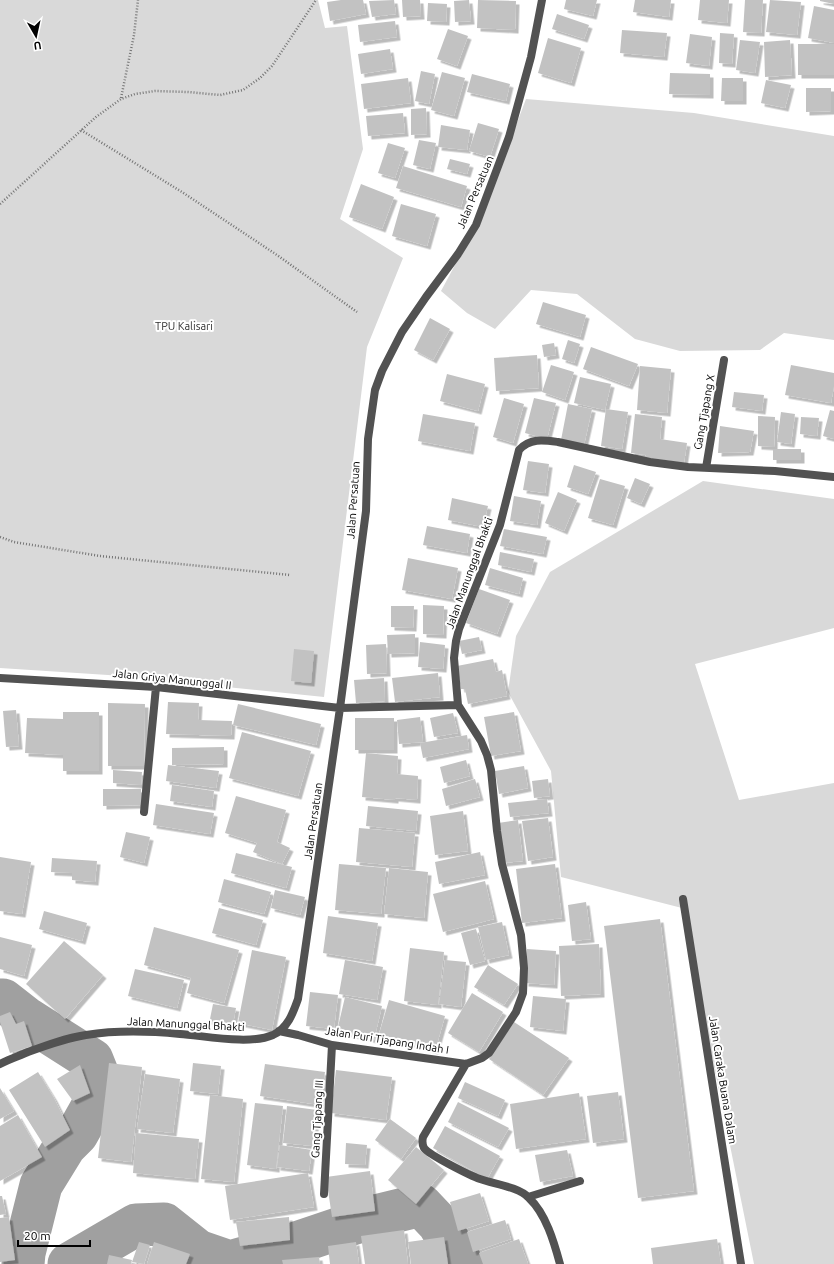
<svg xmlns="http://www.w3.org/2000/svg" width="834" height="1264" font-family="Ubuntu,sans-serif">
<style>
.green{fill:#d9d9d9}
.lines{fill:none;stroke-linecap:round;stroke-linejoin:round}
.river{stroke:#a0a0a0;stroke-width:43}
.building{fill:#c2c2c2;filter:url(#shadow)}
.path{stroke:#747474;stroke-width:2.5;stroke-dasharray:1 2;stroke-linecap:butt}
.minor{stroke:#525252;stroke-width:8}
.labels{text-anchor:middle;stroke-width:4;stroke-linejoin:round;paint-order:stroke}
.street-label{font-size:11px;fill:#000;stroke:#fff}
.park-label{font-size:11px;fill:#303030;stroke:#fff}
</style>
<defs>
<filter id="shadow"><feDropShadow dx="3.5" dy="3.5" stdDeviation="0" flood-color="#0004"/></filter>
</defs>
<rect width="100%" height="100%" fill="#fff"/>
<!-- green -->
<path class="green" d="M 0,0 L 318,0 L 325,28 L 347,26 L 363,149 L 340,219 L 403,258 L 367,347 L 324,697 L 108,675 L 0,668 Z
M 526,99 L 694,113 L 834,136 L 834,340 L 784,333 L 760,350 L 680,351 L 635,339 L 577,294 L 531,290 L 495,329 L 467,313 L 441,291 L 482,215 Z
M 703,481 L 834,499 L 834,628 L 695,664 L 739,800 L 834,783 L 834,1264 L 754,1264 L 682,908 L 561,877 L 551,771 L 508,692 L 516,636 L 550,572 Z"/>
<g class="lines">
<!-- river -->
<path class="river" d="M 0,1000 L 3,1000 L 26,1018 L 92,1060 L 100,1080 L 95,1102 L 77,1134 L 65,1146 L 41,1185 L 24,1253 L 23,1264
M 69,1264 L 136,1225 L 164,1224 L 198,1251 L 230,1262 L 287,1246 L 376,1216 L 421,1205 L 439,1224 L 462,1264"/>
</g>
<!-- building -->
<path class="building" d="M 341,0 L 363,0 L 366,14 L 330,21 L 327,2 Z
M 394,0 L 396,14 L 372,17 L 369,1 Z
M 402,0 L 420,0 L 421,16 L 403,17 Z
M 469,0 L 471,21 L 455,22 L 454,1 Z
M 478,0 L 516,1 L 515,30 L 477,28 Z
M 566,0 L 597,0 L 593,16 L 564,9 Z
M 635,0 L 671,0 L 669,17 L 633,12 Z
M 700,0 L 729,0 L 727,23 L 698,20 Z
M 745,0 L 763,0 L 761,33 L 743,32 Z
M 770,0 L 801,2 L 797,35 L 766,32 Z
M 820,0 L 834,0 L 834,4 L 820,1 Z
M 428,3 L 447,4 L 446,22 L 427,21 Z
M 814,6 L 834,10 L 834,43 L 808,38 Z
M 557,14 L 589,25 L 584,39 L 552,29 Z
M 395,21 L 397,37 L 360,42 L 358,25 Z
M 448,29 L 468,36 L 457,66 L 437,59 Z
M 622,30 L 667,33 L 664,57 L 620,53 Z
M 720,33 L 734,34 L 732,64 L 719,63 Z
M 690,34 L 712,37 L 709,66 L 686,63 Z
M 548,38 L 581,48 L 571,83 L 538,73 Z
M 740,40 L 760,42 L 755,73 L 736,70 Z
M 790,40 L 792,75 L 765,77 L 764,42 Z
M 798,44 L 834,44 L 834,75 L 798,75 Z
M 390,49 L 393,69 L 361,74 L 358,54 Z
M 421,71 L 435,74 L 429,104 L 415,101 Z
M 442,72 L 465,78 L 454,116 L 431,110 Z
M 670,73 L 710,74 L 710,95 L 669,94 Z
M 472,74 L 510,84 L 506,101 L 467,92 Z
M 408,78 L 411,103 L 364,109 L 361,84 Z
M 722,78 L 743,78 L 743,101 L 721,101 Z
M 766,80 L 791,85 L 785,108 L 761,103 Z
M 806,88 L 831,88 L 831,111 L 806,112 Z
M 426,108 L 427,134 L 411,135 L 411,109 Z
M 403,113 L 405,133 L 368,136 L 366,116 Z
M 478,123 L 499,129 L 490,157 L 469,151 Z
M 441,125 L 470,130 L 467,150 L 438,147 Z
M 419,140 L 436,143 L 430,169 L 413,165 Z
M 388,143 L 405,148 L 395,178 L 378,173 Z
M 450,159 L 470,164 L 467,174 L 447,169 Z
M 403,166 L 467,186 L 461,207 L 396,188 Z
M 361,184 L 394,197 L 382,229 L 349,217 Z
M 401,204 L 436,214 L 427,246 L 392,236 Z
M 543,302 L 586,315 L 580,337 L 536,324 Z
M 430,318 L 450,329 L 433,360 L 414,350 Z
M 568,340 L 580,344 L 574,363 L 562,359 Z
M 554,343 L 556,355 L 544,357 L 542,345 Z
M 591,347 L 638,364 L 629,386 L 583,369 Z
M 537,355 L 539,388 L 496,391 L 494,358 Z
M 551,365 L 574,372 L 565,400 L 542,392 Z
M 791,365 L 834,373 L 834,386 L 831,403 L 785,395 Z
M 640,366 L 671,369 L 667,413 L 637,410 Z
M 447,374 L 485,384 L 478,411 L 440,401 Z
M 580,377 L 611,384 L 605,410 L 574,403 Z
M 734,392 L 764,395 L 762,411 L 732,407 Z
M 504,398 L 524,404 L 513,443 L 493,437 Z
M 534,398 L 556,403 L 547,439 L 525,433 Z
M 568,404 L 592,409 L 584,445 L 561,440 Z
M 606,409 L 628,412 L 622,449 L 601,446 Z
M 830,410 L 834,411 L 834,439 L 823,436 Z
M 781,412 L 795,414 L 791,444 L 777,442 Z
M 423,414 L 475,423 L 470,451 L 418,441 Z
M 635,414 L 662,417 L 660,439 L 687,443 L 684,463 L 645,457 L 646,455 L 631,453 Z
M 758,416 L 775,417 L 774,447 L 758,446 Z
M 801,417 L 819,418 L 817,436 L 800,434 Z
M 720,426 L 754,431 L 750,452 L 718,453 Z
M 773,449 L 801,449 L 801,460 L 773,460 Z
M 528,461 L 549,464 L 545,493 L 523,490 Z
M 574,465 L 596,472 L 588,494 L 567,487 Z
M 635,478 L 650,484 L 641,504 L 627,498 Z
M 600,479 L 625,486 L 613,525 L 588,518 Z
M 558,492 L 577,500 L 564,531 L 545,523 Z
M 514,496 L 541,501 L 537,525 L 510,521 Z
M 452,498 L 488,506 L 483,527 L 448,520 Z
M 427,526 L 470,534 L 467,553 L 423,545 Z
M 504,529 L 547,537 L 543,554 L 500,546 Z
M 500,552 L 534,559 L 531,572 L 498,565 Z
M 408,558 L 458,568 L 452,599 L 402,590 Z
M 490,568 L 523,578 L 519,594 L 485,585 Z
M 479,589 L 510,600 L 497,634 L 466,623 Z
M 423,605 L 444,606 L 443,635 L 423,634 Z
M 391,606 L 414,606 L 413,628 L 391,627 Z
M 415,634 L 415,653 L 388,654 L 387,635 Z
M 479,637 L 482,650 L 462,654 L 459,641 Z
M 420,642 L 445,645 L 443,669 L 418,667 Z
M 386,644 L 387,673 L 367,674 L 366,645 Z
M 294,649 L 314,651 L 311,683 L 291,681 Z
M 493,659 L 496,672 L 502,670 L 507,696 L 468,704 L 465,689 L 461,689 L 457,666 Z
M 438,673 L 440,697 L 395,702 L 392,678 Z
M 384,678 L 385,701 L 356,703 L 354,680 Z
M 168,702 L 199,703 L 198,720 L 232,721 L 231,736 L 166,734 Z
M 108,703 L 145,704 L 144,766 L 108,766 Z
M 238,704 L 321,724 L 316,745 L 233,725 Z
M 16,710 L 19,746 L 6,747 L 3,711 Z
M 63,712 L 99,712 L 99,771 L 63,771 L 63,755 L 25,753 L 27,718 L 63,719 Z
M 514,712 L 521,751 L 491,756 L 484,717 Z
M 453,713 L 458,733 L 434,737 L 430,718 Z
M 420,717 L 423,742 L 399,744 L 397,720 Z
M 355,718 L 394,718 L 394,750 L 355,750 Z
M 242,732 L 311,751 L 298,796 L 229,778 Z
M 467,735 L 469,749 L 423,758 L 420,743 Z
M 224,747 L 224,764 L 172,765 L 172,748 Z
M 366,753 L 398,756 L 397,774 L 418,776 L 417,800 L 395,798 L 395,800 L 362,797 Z
M 466,760 L 470,776 L 444,783 L 440,767 Z
M 168,765 L 219,771 L 216,788 L 166,781 Z
M 524,766 L 528,788 L 499,794 L 495,771 Z
M 113,770 L 142,772 L 141,785 L 113,783 Z
M 475,779 L 480,797 L 446,806 L 442,789 Z
M 548,779 L 550,796 L 534,798 L 532,781 Z
M 172,785 L 214,791 L 212,807 L 170,801 Z
M 103,789 L 141,789 L 141,805 L 103,806 Z
M 236,796 L 286,810 L 277,842 L 290,848 L 282,864 L 253,852 L 257,843 L 225,833 Z
M 547,799 L 549,813 L 510,817 L 508,803 Z
M 156,804 L 214,813 L 210,834 L 153,825 Z
M 368,806 L 418,811 L 416,831 L 366,826 Z
M 463,811 L 468,851 L 435,855 L 430,816 Z
M 548,818 L 553,857 L 528,861 L 522,821 Z
M 518,820 L 523,861 L 503,863 L 498,823 Z
M 359,828 L 415,833 L 412,867 L 356,862 Z
M 126,832 L 150,837 L 144,863 L 120,857 Z
M 480,852 L 485,875 L 439,884 L 435,862 Z
M 236,853 L 292,867 L 286,888 L 231,873 Z
M 0,857 L 31,862 L 22,914 L 0,911 Z
M 52,858 L 97,861 L 95,882 L 72,880 L 72,873 L 51,872 Z
M 339,864 L 386,868 L 381,914 L 335,910 Z
M 555,864 L 562,918 L 522,923 L 516,869 Z
M 389,868 L 428,872 L 424,918 L 384,914 Z
M 224,879 L 271,892 L 264,914 L 218,902 Z
M 485,881 L 494,919 L 443,932 L 433,894 Z
M 275,890 L 305,897 L 300,915 L 271,908 Z
M 586,902 L 591,939 L 572,941 L 568,905 Z
M 219,908 L 263,920 L 256,945 L 212,933 Z
M 44,911 L 87,923 L 82,941 L 39,929 Z
M 328,916 L 378,923 L 372,961 L 323,953 Z
M 660,919 L 694,1191 L 638,1198 L 604,926 Z
M 502,922 L 509,955 L 486,960 L 478,927 Z
M 154,927 L 239,950 L 224,1003 L 187,993 L 191,978 L 144,965 Z
M 476,929 L 485,961 L 470,965 L 461,933 Z
M 0,937 L 32,945 L 24,976 L 0,969 Z
M 64,941 L 103,975 L 65,1019 L 26,984 Z
M 599,944 L 601,994 L 561,996 L 559,946 Z
M 410,948 L 444,952 L 438,1005 L 404,1001 Z
M 527,949 L 556,951 L 554,985 L 525,983 Z
M 252,950 L 286,957 L 272,1030 L 238,1023 Z
M 345,960 L 383,967 L 377,1000 L 339,994 Z
M 445,960 L 466,962 L 461,1007 L 439,1004 Z
M 488,965 L 518,984 L 504,1005 L 474,987 Z
M 135,969 L 184,980 L 177,1008 L 128,996 Z
M 310,992 L 338,995 L 334,1029 L 306,1026 Z
M 472,993 L 503,1012 L 479,1052 L 448,1033 Z
M 533,996 L 566,999 L 563,1031 L 530,1027 Z
M 345,997 L 382,1006 L 374,1040 L 337,1031 Z
M 389,1000 L 445,1016 L 435,1051 L 379,1034 Z
M 213,1004 L 236,1008 L 232,1029 L 209,1024 Z
M 10,1012 L 16,1024 L 24,1021 L 32,1046 L 10,1053 L 0,1022 L 0,1016 Z
M 514,1022 L 569,1058 L 543,1095 L 489,1059 Z
M 109,1063 L 142,1067 L 131,1162 L 98,1158 Z
M 193,1063 L 221,1066 L 218,1094 L 190,1091 Z
M 265,1064 L 325,1072 L 320,1105 L 260,1096 Z
M 80,1065 L 90,1093 L 73,1101 L 57,1079 Z
M 336,1070 L 392,1077 L 386,1120 L 331,1113 Z
M 38,1072 L 54,1098 L 70,1130 L 45,1147 L 9,1090 Z
M 145,1074 L 180,1079 L 173,1133 L 137,1129 Z
M 465,1082 L 505,1100 L 498,1116 L 458,1098 Z
M 0,1088 L 14,1111 L 0,1119 Z
M 618,1092 L 624,1139 L 593,1143 L 587,1096 Z
M 579,1093 L 586,1139 L 516,1149 L 510,1104 Z
M 210,1095 L 243,1099 L 234,1182 L 201,1179 Z
M 458,1102 L 509,1128 L 498,1147 L 448,1122 Z
M 255,1103 L 283,1106 L 276,1169 L 247,1165 Z
M 287,1106 L 317,1110 L 313,1146 L 283,1143 Z
M 18,1115 L 42,1157 L 0,1181 L 0,1126 Z
M 390,1119 L 416,1138 L 401,1159 L 375,1140 Z
M 445,1126 L 500,1156 L 487,1179 L 433,1148 Z
M 136,1133 L 199,1139 L 195,1179 L 133,1173 Z
M 346,1143 L 367,1145 L 365,1165 L 345,1164 Z
M 280,1145 L 312,1150 L 309,1171 L 277,1167 Z
M 416,1147 L 444,1170 L 416,1204 L 388,1180 Z
M 567,1150 L 573,1176 L 540,1182 L 535,1155 Z
M 370,1171 L 375,1211 L 332,1217 L 326,1177 Z
M 308,1173 L 314,1207 L 230,1220 L 225,1186 Z
M 480,1193 L 489,1221 L 458,1231 L 450,1202 Z
M 0,1196 L 2,1196 L 6,1214 L 0,1215 Z
M 9,1217 L 15,1260 L 0,1262 L 0,1218 Z
M 289,1217 L 290,1240 L 240,1246 L 236,1222 Z
M 505,1220 L 511,1239 L 473,1252 L 467,1232 Z
M 404,1230 L 408,1264 L 365,1264 L 361,1236 Z
M 444,1237 L 448,1264 L 411,1264 L 408,1242 Z
M 519,1239 L 528,1264 L 483,1264 L 479,1253 Z
M 717,1239 L 721,1264 L 653,1264 L 651,1248 Z
M 139,1242 L 150,1245 L 144,1264 L 132,1262 Z
M 154,1242 L 190,1254 L 186,1264 L 147,1264 Z
M 356,1242 L 359,1264 L 330,1264 L 328,1246 Z
M 109,1255 L 132,1260 L 131,1264 L 107,1264 Z
M 319,1257 L 320,1264 L 283,1264 L 282,1260 Z"/>
<g class="lines">
<!-- path -->
<path class="path" d="M 121,98 L 134,35 L 138,0
M 81,130 L 182,192 L 277,255 L 357,312
M 0,204 L 96,117 L 121,99 L 135,94 L 155,91 L 188,92 L 220,95 L 243,90 L 260,78 L 272,66 L 316,0
M 0,537 L 14,542 L 100,556 L 290,575"/>
<!-- minor -->
<path class="minor" d="M 706,468 L 724,360
M 0,678 L 156,687 L 340,708 L 458,705
M 144,812 L 156,687
M 683,899 L 741,1264
M 279,1031 L 298,1035 L 332,1045 L 466,1064 L 482,1058 L 489,1053 L 516,1012 L 523,993 L 524,968 L 521,935 L 502,864 L 497,831 L 491,770 L 487,755 L 481,741 L 458,705 L 454,658 L 456,641 L 459,629 L 500,525 L 519,450 C 530,438 543,440 558,442 L 650,462 L 688,467 L 775,471 L 834,477
M 0,1064 C 9,1059 19,1056 28,1052 C 47,1045 66,1038 86,1035 C 117,1030 149,1031 180,1034 C 206,1036 250,1045 273,1035 C 288,1028 293,1013 298,999 L 340,708 L 366,511 L 368,439 L 375,390 L 382,371 L 402,332 L 426,297 L 458,254 L 476,225 L 509,137 L 531,57 L 542,0
M 466,1064 L 423,1137 C 422,1141 422,1144 424,1148 C 429,1155 471,1176 480,1179 C 494,1184 519,1187 529,1198 C 546,1214 554,1242 560,1264
M 324,1194 L 332,1045
M 528,1197 L 580,1181"/>
</g>
<g class="labels">
<!-- street labels -->
<g class="street-label">
<text transform="translate(475 192) rotate(-67)" y="4">Jalan Persatuan</text>
<text transform="translate(704 412) rotate(-80)" y="4">Gang Tjapang X</text>
<text transform="translate(353 500) rotate(-86)" y="4">Jalan Persatuan</text>
<text transform="translate(469 573) rotate(-70)" y="4">Jalan Manunggal Bhakti</text>
<text transform="translate(172 679) rotate(6)" y="4">Jalan Griya Manunggal II</text>
<text transform="translate(313 821) rotate(-82)" y="4">Jalan Persatuan</text>
<text transform="translate(186 1024) rotate(3)" y="4">Jalan Manunggal Bhakti</text>
<text transform="translate(387 1040) rotate(9)" y="4">Jalan Puri Tjapang Indah I</text>
<text transform="translate(723 1080) rotate(81)" y="4">Jalan Caraka Buana Dalam</text>
<text transform="translate(317 1119) rotate(-87)" y="4">Gang Tjapang III</text>
</g>
<!-- park labels -->
<g class="park-label">
<text x="184" y="330">TPU Kalisari</text>
</g>
</g>
<!-- north arrow -->
<g transform="translate(36 36) rotate(171)" stroke="#ffffff" stroke-width="3" paint-order="stroke">
<path d="M0-3L7 15L0 10L-7 15Z" fill="#000000"/>
<text y="-6" font-size="11" font-weight="bold" text-anchor="middle" fill="#000000">U</text>
</g>
<!-- scale -->
<path d="M18 1240v6h72v-6" fill="none" stroke="#000000" stroke-width="2"/>
<text x="24" y="1240" font-size="12" fill="#000000" stroke="#ffffff" stroke-width="3" paint-order="stroke">20 m</text>
</svg>
